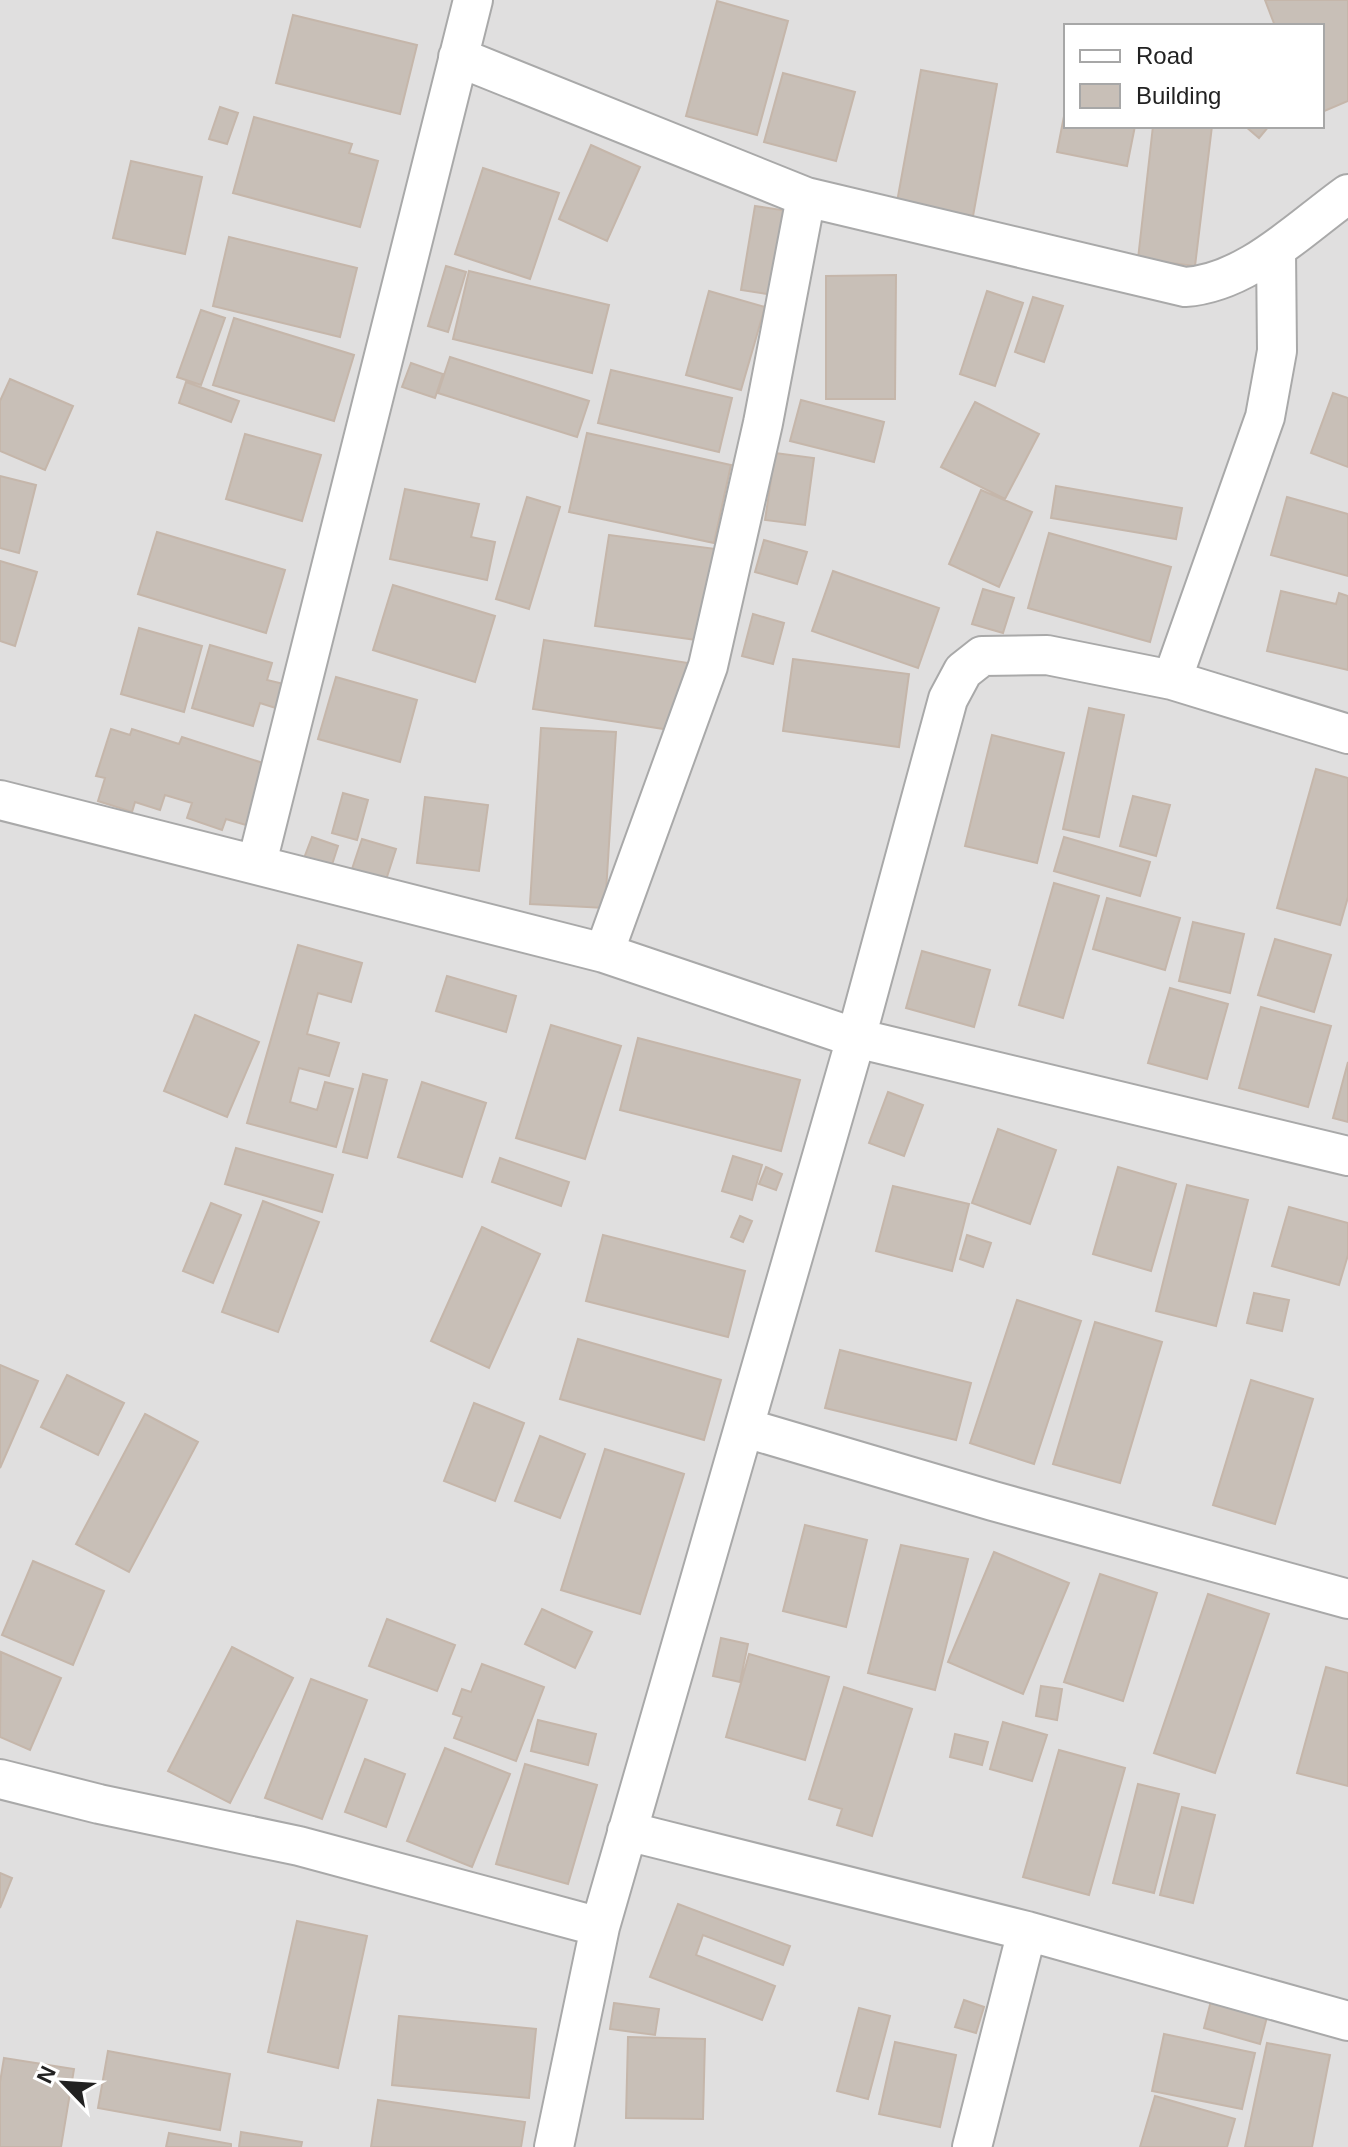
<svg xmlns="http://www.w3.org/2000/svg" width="1348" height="2147" font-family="Arial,sans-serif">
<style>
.residential{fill:#e0dfdf;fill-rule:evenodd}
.building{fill:#c8bfb7;stroke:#c5b6aa;stroke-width:2}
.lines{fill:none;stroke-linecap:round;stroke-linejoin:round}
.minor-casing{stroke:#a9a9a9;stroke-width:42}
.minor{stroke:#fff;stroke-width:38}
</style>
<rect width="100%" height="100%" fill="#f2efe8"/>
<!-- residential -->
<path class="residential" d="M 0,0 L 1348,0 L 1348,2147 L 0,2147 ZM 1066,26 L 1322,26 L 1322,126 L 1066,126 Z"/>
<!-- building -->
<path class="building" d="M 1265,0 L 1348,0 L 1348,101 L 1322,112 L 1322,26 L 1275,26 Z
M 717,1 L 788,21 L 757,135 L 686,116 Z
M 293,15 L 417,45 L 400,114 L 276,83 Z
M 921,70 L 997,84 L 973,216 L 897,202 Z
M 783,73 L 855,92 L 836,161 L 764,142 Z
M 1066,106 L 1066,126 L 1135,126 L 1127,166 L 1057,152 Z
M 220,107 L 238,113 L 227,144 L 209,139 Z
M 254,117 L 352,144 L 349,153 L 378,161 L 360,227 L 233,193 Z
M 1153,126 L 1212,126 L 1195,266 L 1138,259 Z
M 1245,126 L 1269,126 L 1259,138 Z
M 591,145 L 640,167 L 607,241 L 559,219 Z
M 131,161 L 202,177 L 185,254 L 113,238 Z
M 483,168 L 559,193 L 530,279 L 455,254 Z
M 755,206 L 788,211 L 774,295 L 741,290 Z
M 229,237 L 357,268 L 340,337 L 213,306 Z
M 446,266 L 466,272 L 448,332 L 428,326 Z
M 469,271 L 609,305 L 592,373 L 453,339 Z
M 896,275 L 895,399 L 826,399 L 826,276 Z
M 709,291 L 765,307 L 741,390 L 686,375 Z
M 987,291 L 1023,303 L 995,386 L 960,374 Z
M 1033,297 L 1063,306 L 1044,362 L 1015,352 Z
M 201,310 L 225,318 L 201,385 L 177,377 Z
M 234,318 L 354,355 L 334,421 L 213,385 Z
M 450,357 L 589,401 L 577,437 L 438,393 Z
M 411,363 L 443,374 L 435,398 L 402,387 Z
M 611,370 L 732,398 L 719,452 L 598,423 Z
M 10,379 L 73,406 L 45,470 L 0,451 L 0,401 Z
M 186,382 L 239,401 L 231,422 L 179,403 Z
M 1333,393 L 1348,398 L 1348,467 L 1311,453 Z
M 801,400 L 884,422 L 874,462 L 790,441 Z
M 975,402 L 1039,434 L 1005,499 L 941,467 Z
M 587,433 L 731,465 L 714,543 L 569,512 Z
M 245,434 L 321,455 L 302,521 L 226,499 Z
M 775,453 L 814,458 L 805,525 L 765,520 Z
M 0,476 L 36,485 L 19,553 L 0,548 Z
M 1056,486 L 1182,508 L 1176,539 L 1051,518 Z
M 405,489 L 479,504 L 471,537 L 495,542 L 487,580 L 390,559 Z
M 981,490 L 1032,512 L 999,587 L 949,564 Z
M 527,497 L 560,507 L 529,609 L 496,599 Z
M 1287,497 L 1348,514 L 1348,576 L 1271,555 Z
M 157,532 L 285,570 L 266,633 L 138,594 Z
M 1049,533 L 1171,567 L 1150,642 L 1028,608 Z
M 609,535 L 716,549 L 704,641 L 595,626 Z
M 764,540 L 807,552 L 797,584 L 755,572 Z
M 0,561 L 37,572 L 15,646 L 0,641 Z
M 833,571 L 939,608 L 918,668 L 812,631 Z
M 393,585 L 495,616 L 475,682 L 373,650 Z
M 983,589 L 1014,598 L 1003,633 L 972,624 Z
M 1281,591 L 1336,604 L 1339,593 L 1348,596 L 1348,670 L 1267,651 Z
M 753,614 L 784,623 L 773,664 L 742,656 Z
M 139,628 L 202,646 L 184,712 L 121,694 Z
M 544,640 L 688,663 L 677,731 L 533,709 Z
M 210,645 L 272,663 L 267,680 L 292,686 L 285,711 L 260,703 L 253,726 L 192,708 Z
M 793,659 L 909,674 L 899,747 L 783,731 Z
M 336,677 L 417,700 L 400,762 L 318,739 Z
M 1089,708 L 1124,715 L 1099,837 L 1063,829 Z
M 541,728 L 616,732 L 605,908 L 530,904 Z
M 111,729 L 130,735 L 132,729 L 179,744 L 182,737 L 266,764 L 246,825 L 226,819 L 222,830 L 187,818 L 192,803 L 165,795 L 160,810 L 135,802 L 132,812 L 98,801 L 105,778 L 96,776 Z
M 992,735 L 1064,753 L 1037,863 L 965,846 Z
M 1316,769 L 1348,778 L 1348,897 L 1340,925 L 1277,908 Z
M 343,793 L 368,800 L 357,840 L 332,833 Z
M 1133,796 L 1170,805 L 1156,856 L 1120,846 Z
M 425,797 L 488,805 L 479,871 L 417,863 Z
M 312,837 L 338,846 L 330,871 L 303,861 Z
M 1064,837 L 1150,862 L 1140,896 L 1054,871 Z
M 362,839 L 396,849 L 385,883 L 351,872 Z
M 1054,883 L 1099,896 L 1063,1018 L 1019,1005 Z
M 1107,898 L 1180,918 L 1165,970 L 1093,949 Z
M 1193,922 L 1244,934 L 1230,993 L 1179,981 Z
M 1275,939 L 1331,955 L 1314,1012 L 1258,995 Z
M 298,945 L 362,963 L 351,1002 L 318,993 L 307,1034 L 339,1043 L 329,1076 L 299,1068 L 290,1102 L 317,1110 L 325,1082 L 353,1089 L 336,1147 L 247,1123 Z
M 922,951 L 990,970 L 974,1027 L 906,1008 Z
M 447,976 L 516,996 L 506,1032 L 436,1011 Z
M 1170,988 L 1228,1004 L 1207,1079 L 1148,1063 Z
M 1261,1007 L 1331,1026 L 1308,1107 L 1239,1088 Z
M 195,1015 L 259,1042 L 227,1117 L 164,1091 Z
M 551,1025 L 621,1046 L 585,1159 L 516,1138 Z
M 638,1038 L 800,1080 L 781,1151 L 620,1110 Z
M 1348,1062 L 1348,1122 L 1333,1118 Z
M 363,1074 L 387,1080 L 367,1158 L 343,1152 Z
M 422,1082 L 486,1103 L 462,1177 L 398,1157 Z
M 888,1092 L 923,1105 L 904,1156 L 869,1143 Z
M 998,1129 L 1056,1150 L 1030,1224 L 972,1203 Z
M 236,1148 L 333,1175 L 322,1212 L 225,1184 Z
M 733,1156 L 762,1165 L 752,1200 L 722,1191 Z
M 500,1158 L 569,1182 L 561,1206 L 492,1182 Z
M 766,1167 L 782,1174 L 776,1190 L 759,1184 Z
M 1118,1167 L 1176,1184 L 1151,1271 L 1093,1254 Z
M 1187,1185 L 1248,1200 L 1216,1326 L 1156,1311 Z
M 893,1186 L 969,1204 L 952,1271 L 876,1251 Z
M 263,1201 L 319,1222 L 278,1332 L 222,1312 Z
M 211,1203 L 241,1215 L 213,1283 L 183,1271 Z
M 1289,1207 L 1348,1223 L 1348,1255 L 1339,1285 L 1272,1266 Z
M 740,1216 L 752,1221 L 743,1242 L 731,1237 Z
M 482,1227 L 540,1254 L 489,1368 L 431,1341 Z
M 603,1235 L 745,1271 L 728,1337 L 586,1301 Z
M 967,1235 L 991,1243 L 983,1267 L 960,1259 Z
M 1254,1293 L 1289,1300 L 1282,1331 L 1247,1323 Z
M 1017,1300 L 1081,1321 L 1034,1464 L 970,1443 Z
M 1095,1322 L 1162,1342 L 1120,1483 L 1053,1464 Z
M 578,1339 L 721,1380 L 704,1440 L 560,1399 Z
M 840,1350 L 971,1383 L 956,1440 L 825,1408 Z
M 0,1365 L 38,1381 L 0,1468 Z
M 67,1375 L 124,1403 L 98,1455 L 41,1427 Z
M 1251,1380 L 1313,1399 L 1275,1524 L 1213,1505 Z
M 474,1403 L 524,1423 L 495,1501 L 444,1481 Z
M 145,1414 L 198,1442 L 129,1572 L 76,1544 Z
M 540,1436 L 585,1454 L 560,1518 L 515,1501 Z
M 605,1449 L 684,1474 L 640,1614 L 561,1590 Z
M 805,1525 L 867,1540 L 846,1627 L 783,1611 Z
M 901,1545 L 968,1559 L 935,1690 L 868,1673 Z
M 994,1552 L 1069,1583 L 1023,1694 L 948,1662 Z
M 33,1561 L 104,1591 L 73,1665 L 2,1635 Z
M 1100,1574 L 1157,1593 L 1123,1701 L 1064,1682 Z
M 1208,1594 L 1269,1614 L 1215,1773 L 1154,1753 Z
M 542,1609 L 592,1632 L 575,1668 L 525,1644 Z
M 387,1619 L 455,1645 L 437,1691 L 369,1666 Z
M 721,1638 L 748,1644 L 740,1682 L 713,1676 Z
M 232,1647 L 293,1678 L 230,1803 L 168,1771 Z
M 1,1652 L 61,1678 L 30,1750 L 0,1737 Z
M 749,1654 L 829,1677 L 805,1760 L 726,1737 Z
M 482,1664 L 544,1687 L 516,1761 L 454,1738 L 462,1717 L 453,1714 L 462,1689 L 471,1692 Z
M 1326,1667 L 1348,1673 L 1348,1786 L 1297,1773 Z
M 311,1679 L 367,1700 L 322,1819 L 265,1798 Z
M 1041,1686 L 1062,1689 L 1057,1720 L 1036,1716 Z
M 844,1687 L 912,1709 L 872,1836 L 837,1825 L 842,1809 L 809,1799 Z
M 538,1720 L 596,1734 L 588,1765 L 531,1751 Z
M 1003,1722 L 1047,1735 L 1032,1781 L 990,1769 Z
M 955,1734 L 988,1742 L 982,1765 L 950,1757 Z
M 445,1748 L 510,1774 L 472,1867 L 407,1841 Z
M 1059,1750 L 1125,1768 L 1089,1895 L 1023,1877 Z
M 365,1759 L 405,1774 L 386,1827 L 345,1812 Z
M 525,1764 L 597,1785 L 568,1884 L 496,1864 Z
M 1138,1784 L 1179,1794 L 1154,1893 L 1113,1883 Z
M 1182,1807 L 1215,1815 L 1193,1903 L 1160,1895 Z
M 0,1873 L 12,1878 L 0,1908 Z
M 678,1904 L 790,1946 L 783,1965 L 703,1935 L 696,1955 L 775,1986 L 762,2020 L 650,1977 Z
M 297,1921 L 367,1936 L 338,2068 L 268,2052 Z
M 964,2000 L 984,2007 L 976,2033 L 955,2027 Z
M 1211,2001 L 1267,2017 L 1260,2044 L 1204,2028 Z
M 614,2003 L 659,2009 L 655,2035 L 610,2029 Z
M 859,2008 L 890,2016 L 868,2099 L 837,2091 Z
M 399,2016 L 536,2029 L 529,2098 L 392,2085 Z
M 1164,2034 L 1255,2053 L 1242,2109 L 1152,2091 Z
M 628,2037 L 705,2039 L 703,2119 L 626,2118 Z
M 895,2042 L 956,2055 L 940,2127 L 879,2114 Z
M 1267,2043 L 1330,2055 L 1312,2147 L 1245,2147 Z
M 108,2051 L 230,2074 L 220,2130 L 98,2108 Z
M 4,2058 L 74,2069 L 61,2147 L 0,2147 L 0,2082 Z
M 1155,2096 L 1235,2119 L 1227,2147 L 1140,2147 Z
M 378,2100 L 525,2122 L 521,2147 L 371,2147 Z
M 241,2132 L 302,2142 L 301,2147 L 239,2147 Z
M 169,2133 L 231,2144 L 231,2147 L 166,2147 Z"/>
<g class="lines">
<defs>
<path id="minor" d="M 458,57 L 806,197 L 1185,287 C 1247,283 1299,229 1348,194
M 1172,680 L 1265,417 L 1277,351 L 1276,251
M 0,800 L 604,953 L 856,1038 L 1348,1156
M 257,863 L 473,0
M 604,953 L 708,666 L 763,423 L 806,197
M 746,1428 L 993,1501 L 1348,1599
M 0,1779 L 99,1804 L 299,1846 L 600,1927 L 554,2147
M 627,1831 L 1027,1931 L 1348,2021
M 600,1927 L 856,1038 L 948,699 L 963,671 L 982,656 L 1047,655 L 1172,680 L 1348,734
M 972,2147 L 1027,1931"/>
</defs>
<!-- minor casing -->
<use href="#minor" class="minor-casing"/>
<!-- minor -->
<use href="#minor" class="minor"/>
</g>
<!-- legend -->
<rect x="1064" y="24" width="260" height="104" fill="#ffffff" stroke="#a7a7a7" stroke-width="2"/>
<rect x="1080" y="50" width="40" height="12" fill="#ffffff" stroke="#a7a7a7" stroke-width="2"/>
<text x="1136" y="64" font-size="24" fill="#222222">Road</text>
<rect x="1080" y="84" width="40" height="24" fill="#c8bfb7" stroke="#a7a7a7" stroke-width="2"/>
<text x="1136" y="104" font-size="24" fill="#222222">Building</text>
<!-- north arrow -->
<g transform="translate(64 2083) rotate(295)" stroke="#ffffff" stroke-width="6" paint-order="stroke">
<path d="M0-6L14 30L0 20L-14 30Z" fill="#222222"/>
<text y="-12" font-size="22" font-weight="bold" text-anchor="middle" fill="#222222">N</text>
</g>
</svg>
